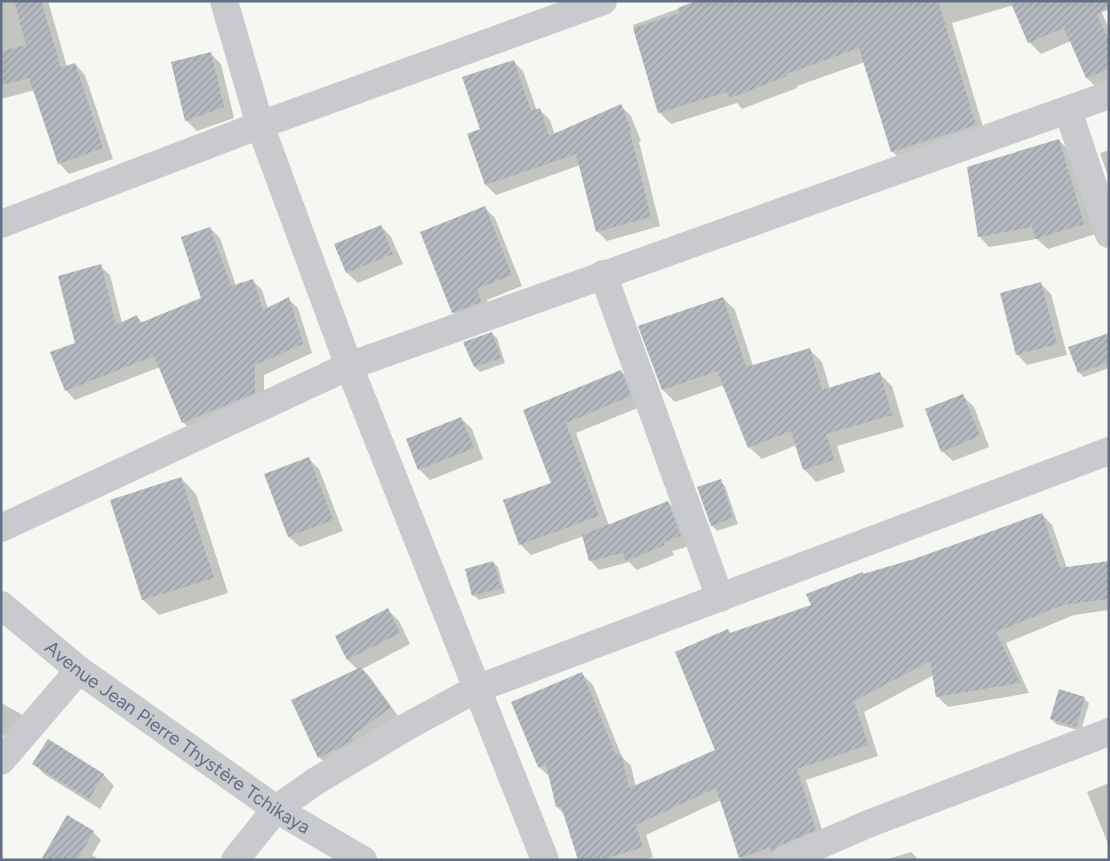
<svg xmlns="http://www.w3.org/2000/svg" width="1110" height="861" font-family="Figtree,sans-serif">
<style>
.shadow{fill:#0003}
.building{fill:url(#building-hatch)}
.lines{fill:none;stroke-linecap:round;stroke-linejoin:round}
.minor{stroke:#c8cace;stroke-width:28}
.tertiary{stroke:#c8cace;stroke-width:28}
.labels{text-anchor:middle;stroke-width:5;stroke-linejoin:round;paint-order:stroke}
.street-label{font-size:19px;fill:#626f86;stroke:#fff}
</style>
<defs>
<pattern id="building-hatch" width="6" height="6" patternUnits="userSpaceOnUse" patternTransform="scale(1.25)"><rect width="6" height="6" fill="#b4bac0"/><path d="M-1 1l2-2M0 6l6-6M5 7l2-2" fill="none" stroke="#969ba2"/></pattern>
</defs>
<rect width="100%" height="100%" fill="#f6f6f2"/>
<!-- shadow -->
<path class="shadow" d="M 1,1 L 48,1 L 67,67 L 75,64 L 85,75 L 113,159 L 69,174 L 59,163 L 35,90 L 1,99 Z
M 700,1 L 1097,1 L 1109,29 L 1109,85 L 1098,89 L 1087,78 L 1071,41 L 1041,54 L 1029,42 L 1014,5 L 952,23 L 986,137 L 904,163 L 892,151 L 865,62 L 797,86 L 797,88 L 742,109 L 737,103 L 671,124 L 659,112 L 633,25 Z
M 211,54 L 221,64 L 234,118 L 197,131 L 186,120 Z
M 513,61 L 523,71 L 537,111 L 540,110 L 550,120 L 555,135 L 621,106 L 631,116 L 641,141 L 639,142 L 660,226 L 607,241 L 597,231 L 580,165 L 496,195 L 486,185 L 481,130 Z
M 1059,140 L 1069,151 L 1099,233 L 1048,249 L 1037,239 L 989,247 L 979,236 Z
M 1109,150 L 1109,179 L 1100,153 Z
M 484,207 L 495,218 L 522,286 L 487,300 L 491,313 L 464,323 L 453,312 Z
M 381,226 L 391,237 L 403,264 L 358,283 L 347,273 L 336,245 Z
M 210,228 L 220,238 L 236,286 L 253,281 L 262,290 L 268,309 L 288,299 L 298,308 L 312,353 L 264,375 L 264,402 L 193,432 L 183,422 L 160,367 L 75,400 L 66,390 L 76,343 L 100,266 L 110,275 L 122,323 L 137,317 L 143,323 L 203,299 Z
M 1040,283 L 1051,294 L 1067,355 L 1027,365 L 1017,354 Z
M 723,298 L 735,310 L 753,366 L 809,349 L 822,362 L 830,389 L 880,374 L 892,386 L 904,427 L 837,446 L 845,472 L 816,482 L 804,469 L 797,445 L 762,459 L 749,447 L 724,385 L 675,402 L 663,390 Z
M 491,333 L 497,338 L 505,363 L 480,372 L 475,367 L 465,343 Z
M 1109,336 L 1109,368 L 1084,377 L 1079,372 Z
M 621,371 L 631,382 L 640,407 L 576,433 L 609,526 L 668,502 L 677,512 L 690,546 L 672,551 L 674,555 L 637,570 L 629,562 L 599,570 L 590,560 L 584,536 L 531,555 L 520,544 L 553,484 L 525,411 Z
M 963,396 L 974,407 L 989,447 L 953,461 L 942,451 Z
M 461,418 L 472,429 L 483,459 L 430,480 L 419,469 Z
M 309,459 L 319,469 L 343,531 L 300,547 L 289,537 L 266,475 Z
M 181,478 L 196,494 L 228,593 L 159,615 L 143,600 L 112,501 Z
M 720,481 L 725,486 L 738,524 L 717,531 L 712,525 Z
M 1042,514 L 1052,525 L 1067,568 L 1109,565 L 1109,610 L 1074,615 L 1006,643 L 1029,693 L 948,707 L 937,696 L 934,675 L 864,712 L 878,756 L 806,780 L 825,839 L 774,860 L 743,860 L 740,857 L 721,800 L 646,835 L 653,857 L 645,860 L 579,860 L 565,815 L 557,807 L 550,777 L 539,767 L 513,703 L 582,674 L 593,685 L 622,757 L 631,766 L 636,787 L 716,751 L 728,631 L 731,634 L 813,606 L 864,576 L 915,560 Z
M 493,562 L 498,567 L 505,593 L 479,600 L 473,595 Z
M 388,610 L 399,621 L 410,644 L 362,669 L 370,677 L 398,716 L 328,766 L 319,757 L 358,670 L 348,660 L 336,637 Z
M 1084,698 L 1089,703 L 1081,731 L 1056,724 L 1051,719 Z
M 1,703 L 21,714 L 26,719 L 9,739 L 1,734 Z
M 48,741 L 104,775 L 114,786 L 100,809 L 44,774 L 34,763 Z
M 1109,783 L 1109,846 L 1087,792 Z
M 67,817 L 93,832 L 101,840 L 92,855 L 100,860 L 48,860 Z
M 911,852 L 919,860 L 885,860 Z"/>
<!-- building -->
<path class="building" d="M 14,1 L 41,1 L 61,68 L 75,63 L 103,148 L 58,164 L 29,78 L 1,85 L 1,51 L 26,45 Z
M 696,1 L 938,1 L 976,125 L 891,152 L 859,48 L 786,74 L 787,76 L 730,98 L 727,92 L 658,113 L 633,28 L 680,13 L 678,8 Z
M 1010,1 L 1109,1 L 1109,9 L 1097,14 L 1109,42 L 1109,69 L 1086,78 L 1064,28 L 1028,43 Z
M 211,52 L 224,107 L 185,121 L 171,62 Z
M 514,60 L 531,111 L 540,108 L 549,136 L 621,104 L 632,131 L 630,132 L 651,217 L 596,232 L 576,154 L 485,185 L 467,134 L 480,129 L 462,77 Z
M 1059,139 L 1084,224 L 1036,239 L 1032,227 L 978,237 L 967,167 Z
M 485,206 L 512,275 L 477,289 L 481,302 L 452,313 L 420,232 Z
M 381,225 L 393,254 L 346,273 L 334,244 Z
M 210,227 L 231,286 L 253,279 L 263,310 L 289,297 L 303,344 L 255,365 L 255,393 L 182,423 L 154,356 L 65,391 L 50,352 L 75,343 L 58,276 L 101,264 L 116,325 L 137,315 L 140,323 L 201,298 L 181,237 Z
M 1041,282 L 1057,344 L 1016,355 L 1000,293 Z
M 723,297 L 746,367 L 810,348 L 822,390 L 880,372 L 892,415 L 826,434 L 834,460 L 803,470 L 791,431 L 748,448 L 717,371 L 662,390 L 638,326 Z
M 492,332 L 501,358 L 474,367 L 463,342 Z
M 1109,333 L 1109,362 L 1078,373 L 1068,347 Z
M 621,370 L 631,396 L 566,423 L 599,516 L 519,545 L 503,500 L 551,483 L 523,410 Z
M 963,394 L 980,436 L 941,452 L 925,409 Z
M 461,417 L 474,448 L 418,470 L 406,439 Z
M 309,457 L 333,520 L 288,537 L 264,474 Z
M 181,477 L 214,578 L 142,600 L 110,500 Z
M 721,479 L 733,518 L 711,526 L 697,487 Z
M 668,501 L 681,536 L 664,542 L 665,545 L 626,561 L 623,553 L 589,561 L 582,535 Z
M 1042,513 L 1060,568 L 1109,561 L 1109,599 L 1063,605 L 996,632 L 1020,683 L 936,697 L 930,661 L 854,701 L 868,745 L 797,769 L 816,830 L 779,846 L 771,853 L 771,847 L 739,858 L 716,788 L 636,825 L 643,847 L 601,860 L 578,860 L 561,806 L 556,807 L 546,764 L 538,767 L 511,702 L 582,672 L 616,755 L 621,754 L 629,788 L 715,750 L 675,652 L 728,629 L 730,633 L 811,605 L 806,594 L 863,572 L 863,574 L 914,559 Z
M 493,561 L 501,588 L 472,596 L 465,569 Z
M 388,608 L 400,633 L 347,660 L 335,636 Z
M 361,667 L 391,707 L 351,737 L 353,741 L 318,758 L 291,700 Z
M 1059,689 L 1085,697 L 1076,727 L 1050,719 Z
M 48,739 L 104,774 L 89,799 L 32,764 Z
M 67,815 L 94,831 L 77,860 L 41,860 Z"/>
<g class="lines">
<!-- minor -->
<path class="minor" d="M 224,1 L 260,125 L 349,366 L 545,860
M 1068,110 L 1109,234
M 1,224 L 260,125 L 603,1
M 603,274 L 720,598
M 1,528 L 349,366 L 1109,95
M 1,761 L 79,670
M 235,860 L 276,809 L 316,781 L 408,726 L 476,689 L 1109,451
M 785,860 L 868,824 L 1109,732"/>
<!-- tertiary -->
<path class="tertiary" id="s1" d="M 1,605 L 79,670 L 276,809 L 363,860"/>
</g>
<g class="labels">
<!-- street labels -->
<g class="street-label">
<text dy="7" stroke="none"><textPath href="#s1" startOffset="221">Avenue Jean Pierre Thystère Tchikaya</textPath></text>
</g>
</g>
<!-- border -->
<rect width="1110" height="861" fill="none" stroke="#626f86" stroke-width="5"/>
</svg>
